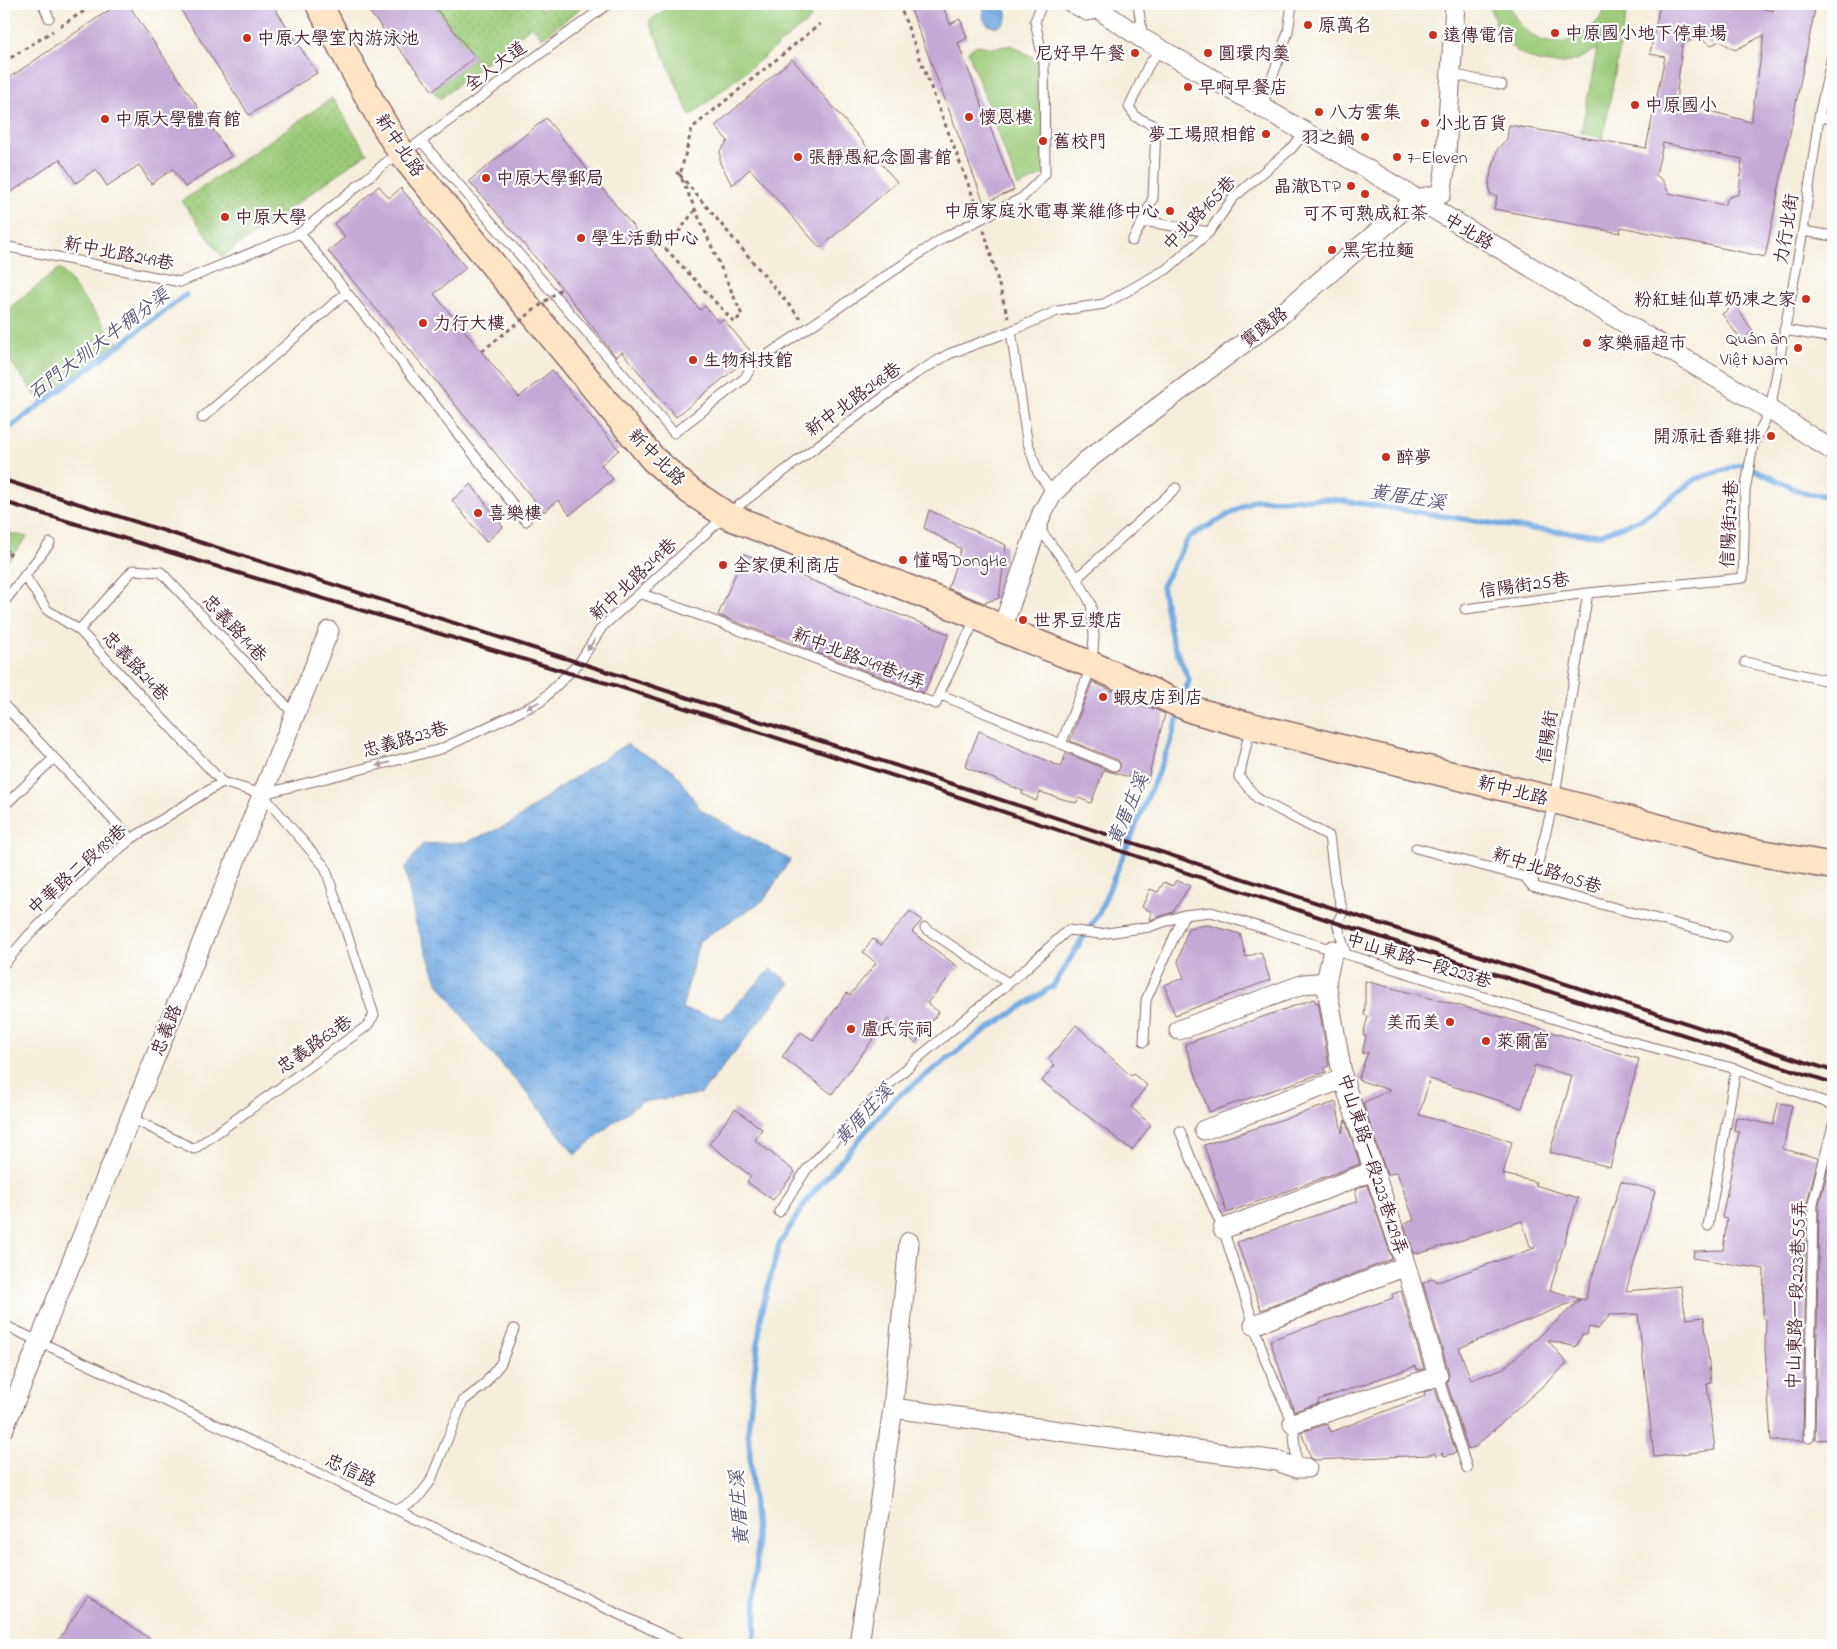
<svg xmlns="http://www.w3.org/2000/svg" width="1837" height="1649" font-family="'Indie Flower','LXGW WenKai TC',sans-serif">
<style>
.green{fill:#9bca79;stroke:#727452}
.garden{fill:url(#garden-dots);stroke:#727452}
.water{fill:url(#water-ripples);stroke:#5e6486}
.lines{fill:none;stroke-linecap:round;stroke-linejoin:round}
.stream{stroke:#73aae1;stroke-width:5.5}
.building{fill:#c3a9d6;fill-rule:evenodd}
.lane-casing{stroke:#866769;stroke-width:11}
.street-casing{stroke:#866769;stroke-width:21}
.secondary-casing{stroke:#866769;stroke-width:29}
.path{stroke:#866769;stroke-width:3;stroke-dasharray:4 4;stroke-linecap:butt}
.lane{stroke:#fff;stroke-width:9}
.street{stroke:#fff;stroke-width:19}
.secondary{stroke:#ffe4c6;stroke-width:26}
.rail{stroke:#4a1f2b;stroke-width:4}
.path-bridge{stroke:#866769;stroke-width:3;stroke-dasharray:4 4;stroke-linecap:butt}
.oneway{fill:#ae9aa0}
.poi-dot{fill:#c8321e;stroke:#fff;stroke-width:2}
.labels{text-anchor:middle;stroke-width:4.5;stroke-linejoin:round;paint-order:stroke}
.poi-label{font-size:18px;fill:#4a1f2b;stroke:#fff;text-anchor:start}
.street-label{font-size:18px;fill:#4a1f2b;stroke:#fff}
.water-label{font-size:19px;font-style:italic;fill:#5a5774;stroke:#fff}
</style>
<defs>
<pattern id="garden-dots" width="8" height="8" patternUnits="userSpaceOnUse" patternTransform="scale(1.25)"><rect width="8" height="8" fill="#9bca79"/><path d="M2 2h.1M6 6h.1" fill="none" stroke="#87ad69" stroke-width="1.8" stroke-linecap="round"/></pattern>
<pattern id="water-ripples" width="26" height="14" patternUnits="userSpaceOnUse" patternTransform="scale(1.25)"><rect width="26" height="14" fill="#73aae1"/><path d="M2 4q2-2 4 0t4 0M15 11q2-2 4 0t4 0" fill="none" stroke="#608ab7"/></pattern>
</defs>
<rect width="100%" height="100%" fill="#fff"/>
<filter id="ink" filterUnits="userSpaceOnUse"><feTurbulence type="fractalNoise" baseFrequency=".02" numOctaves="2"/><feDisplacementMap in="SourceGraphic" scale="10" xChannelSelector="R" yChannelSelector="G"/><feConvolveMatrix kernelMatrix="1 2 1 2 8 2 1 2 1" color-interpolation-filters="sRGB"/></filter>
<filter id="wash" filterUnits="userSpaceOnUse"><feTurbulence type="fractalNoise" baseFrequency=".0096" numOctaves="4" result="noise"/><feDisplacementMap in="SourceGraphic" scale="20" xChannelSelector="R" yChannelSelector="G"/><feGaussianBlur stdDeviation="1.12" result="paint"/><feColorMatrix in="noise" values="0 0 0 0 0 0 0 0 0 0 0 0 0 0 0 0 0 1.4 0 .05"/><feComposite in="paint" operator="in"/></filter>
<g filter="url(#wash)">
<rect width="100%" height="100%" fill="#f5eedc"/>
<!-- green -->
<path class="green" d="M 673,4 L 804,4 L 811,19 L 690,116 L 649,21 Z
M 1489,4 L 1509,4 C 1522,39 1554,55 1586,31 C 1596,24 1604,16 1606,4 L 1628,4 L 1603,138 L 1581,133 L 1597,49 C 1588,54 1579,60 1569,62 C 1546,67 1520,58 1505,40 C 1497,30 1493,15 1489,4 Z
M 977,45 L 994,48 L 1012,45 L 1044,64 L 1045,174 L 1018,187 L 968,51 Z
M 60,268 L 118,343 L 41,402 L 4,353 L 4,312 Z
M 4,532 L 27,537 L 4,566 Z"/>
<!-- garden -->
<path class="garden" d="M 432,4 L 535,4 L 541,10 L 549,4 L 586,4 L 542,38 L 532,26 L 440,99 L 433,91 L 475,57 Z
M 332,98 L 367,153 L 222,257 L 182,201 Z"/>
<!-- water -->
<path class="water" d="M983 15a12 12 0 1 1 24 0a12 12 0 1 1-24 0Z
M 626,744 L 673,770 L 701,810 L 790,860 L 764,900 L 699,941 L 682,1009 L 722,1019 L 771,969 L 790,983 L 701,1094 L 641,1102 L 609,1126 L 575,1155 L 526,1091 L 483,1044 L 437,981 L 415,921 L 405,868 L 423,844 L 467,842 L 510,824 L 560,787 Z"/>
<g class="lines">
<!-- stream -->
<path class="stream" d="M 4,432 L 186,295
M 1183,699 L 1189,680 L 1172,640 L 1162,586 L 1189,537 L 1254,500 L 1331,499 L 1529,529 L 1599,535 L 1643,518 L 1696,479 L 1742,464 L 1804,493 L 1833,497
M 753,1645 L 755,1636 L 757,1549 L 748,1429 L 762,1309 L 779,1245 L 807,1200 L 892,1101 L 980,1034 L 1053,986 L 1100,911 L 1169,746 L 1180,711"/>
</g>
<g id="blocks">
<!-- building -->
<path class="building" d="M 118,4 L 128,4 L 231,156 L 185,187 L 173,169 L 151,184 L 139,165 L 107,186 L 96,169 L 76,183 L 60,159 L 4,197 L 4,81 Z
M 177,4 L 272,4 L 317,73 L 249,115 Z
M 363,4 L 432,4 L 475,57 L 433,91 Z
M 909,4 L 942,4 L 950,24 L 960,19 L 967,38 L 958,43 L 1014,190 L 984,203 Z
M 1660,4 L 1743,4 L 1773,11 L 1774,4 L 1816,4 L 1765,257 L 1621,227 L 1620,233 L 1494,209 L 1497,196 L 1490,194 L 1489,181 L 1498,148 L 1507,139 L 1509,125 L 1646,148 L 1665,57 L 1650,54 ZM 1764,35 L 1751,122 L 1676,102 L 1682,45 L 1697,36 L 1711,45 L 1720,41 L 1735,50 ZM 1663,143 L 1742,159 L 1739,194 L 1729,197 L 1724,205 L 1669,193 L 1663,181 L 1656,175 Z
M 792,59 L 897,182 L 820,248 L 750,169 L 732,185 L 720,163 L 720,151 L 728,141 L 715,126 Z
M 546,118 L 700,310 L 705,306 L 718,322 L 723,319 L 753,354 L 676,417 L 622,352 L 616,357 L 562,288 L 469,181 Z
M 379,186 L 389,198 L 401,188 L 466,268 L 434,294 L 519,397 L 552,370 L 619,450 L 601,465 L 613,479 L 570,515 L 558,500 L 544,512 L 328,251 L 345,237 L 334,224 Z
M 1735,305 L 1753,331 L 1741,340 L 1722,314 Z
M 471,484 L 503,527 L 486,542 L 452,500 Z
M 929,510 L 1006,545 L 999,598 L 984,603 L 948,588 L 961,549 L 924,528 Z
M 744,554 L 949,634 L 924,693 L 718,615 Z
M 1092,682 L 1165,714 L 1147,782 L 1104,770 L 1091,803 L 1079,798 L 1076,803 L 1040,792 L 1036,801 L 1022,794 L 1023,791 L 965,767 L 979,731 L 1061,767 L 1066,753 L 1113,772 L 1118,771 L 1121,766 L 1118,760 L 1070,741 Z
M 1176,880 L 1190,886 L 1173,912 L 1150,920 L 1152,912 L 1142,907 L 1150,889 L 1158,892 L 1164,882 L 1173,886 Z
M 910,911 L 922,920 L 912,932 L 958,967 L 927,1003 L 939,1012 L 915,1043 L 888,1019 L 832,1094 L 782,1057 L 801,1032 L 813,1040 L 847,993 L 850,995 L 876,963 L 863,952 L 873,939 L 881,945 Z
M 1208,925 L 1240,934 L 1246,957 L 1261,952 L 1270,980 L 1175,1015 L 1164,985 L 1184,978 L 1178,962 L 1188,928 Z
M 1365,981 L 1499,1016 L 1639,1059 L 1610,1167 L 1550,1152 L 1572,1076 L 1535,1065 L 1522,1108 L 1430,1079 L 1419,1115 L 1495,1136 L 1512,1142 L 1503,1174 L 1536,1182 L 1535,1185 L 1578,1198 L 1550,1290 L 1580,1299 L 1459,1348 L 1471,1380 L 1504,1368 L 1581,1299 L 1585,1300 L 1621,1181 L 1655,1191 L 1626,1291 L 1681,1286 L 1686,1319 L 1704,1317 L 1711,1383 L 1707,1384 L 1715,1450 L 1654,1457 L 1638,1314 L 1610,1315 L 1598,1329 L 1589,1327 L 1587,1335 L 1582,1335 L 1576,1347 L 1548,1340 L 1567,1364 L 1475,1447 L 1468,1449 L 1447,1383 L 1449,1373 L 1423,1283 L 1434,1278 L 1437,1282 L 1535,1248 L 1530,1246 L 1522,1221 L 1418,1254 L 1418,1252 L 1414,1254 L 1404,1224 L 1414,1220 L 1397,1172 L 1387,1175 L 1363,1103 L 1390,1090 L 1358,1080 L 1368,1052 L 1362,1054 L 1366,1036 L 1363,1035 L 1368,1016 L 1364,1015 L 1365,1007 Z
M 1314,999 L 1316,1003 L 1318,1002 L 1329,1066 L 1324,1068 L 1326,1072 L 1209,1112 L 1185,1044 Z
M 1076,1025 L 1131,1076 L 1133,1074 L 1147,1085 L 1131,1107 L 1151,1125 L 1132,1150 L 1042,1081 L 1055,1065 L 1048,1059 Z
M 1336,1102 L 1342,1133 L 1345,1120 L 1360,1164 L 1227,1213 L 1204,1145 Z
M 1778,1103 L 1792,1105 L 1783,1149 L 1818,1158 L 1807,1203 L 1803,1440 L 1799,1441 L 1771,1441 L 1765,1347 L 1766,1319 L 1763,1318 L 1764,1269 L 1693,1258 L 1694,1251 L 1723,1250 L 1727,1219 L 1722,1218 L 1739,1132 L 1734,1131 L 1736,1117 L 1773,1125 Z
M 735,1109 L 762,1129 L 755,1140 L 795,1172 L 773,1200 L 747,1182 L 751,1176 L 709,1144 Z
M 1830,1161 L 1833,1162 L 1833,1439 L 1815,1440 L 1819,1204 Z
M 1367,1185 L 1392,1259 L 1261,1310 L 1237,1242 L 1358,1201 L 1355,1190 Z
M 1401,1291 L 1424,1369 L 1417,1370 L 1416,1366 L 1318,1400 L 1319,1403 L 1294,1411 L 1270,1340 L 1393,1298 L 1392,1294 Z
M 1435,1389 L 1456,1453 L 1444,1456 L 1443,1453 L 1436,1456 L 1435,1453 L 1430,1455 L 1315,1460 L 1311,1458 L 1301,1432 L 1327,1424 L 1331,1432 L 1425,1396 L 1424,1392 Z
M 88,1596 L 159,1645 L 55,1645 Z"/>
</g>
</g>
<g filter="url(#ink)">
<use href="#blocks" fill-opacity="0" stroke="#866769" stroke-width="1"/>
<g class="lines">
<defs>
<path id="lane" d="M 43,4 L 49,18
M 1064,4 L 1086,16 L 1104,13 L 1101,4
M 1138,4 L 1143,38
M 1452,74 L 1502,85
M 1262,107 L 1288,32 L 1292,4
M 1819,117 L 1833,119
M 421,141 L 674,433 L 745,378 L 752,365 L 943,238 L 1022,198 L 1045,174 L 1044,64 L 1035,21 L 1042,4
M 1143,221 L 1209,232
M 1803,231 L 1833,236
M 300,233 L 526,521
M 1132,241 L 1143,221 L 1153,198 L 1156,126 L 1136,117 L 1129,107 L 1148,66 L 1161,48
M 4,246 L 180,282 L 300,233 L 388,161 L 402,154 L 421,141 L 608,4
M 1784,330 L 1833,338
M 1011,331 L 1027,440 L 1038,473 L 1053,493
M 202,418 L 346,293
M 1038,527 L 1077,578 L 1091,604 L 1094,636 L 1092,665 L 1061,744
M 25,576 L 47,610 L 79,630 L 222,782
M 1077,578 L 1176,488
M 640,593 L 936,704 L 939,694 L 1115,766
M 4,602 L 50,543
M 1465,609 L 1588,593 L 1743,578 L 1745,491 L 1753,445 L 1770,410 L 1803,231 L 1819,117 L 1833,52
M 79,630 L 133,570 L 161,572 L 295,715
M 1745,662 L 1833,682
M 939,694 L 976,618
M 4,705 L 131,839
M 1250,729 L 1239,777 L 1258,799 L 1329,836 L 1335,883 L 1343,912 L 1337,923 L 1346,954
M 263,794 L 441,749 L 540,702 L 579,663 L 602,627 L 640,593 L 726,515 L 828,438 L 915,374 L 949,354 L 1011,331 L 1057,311 L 1104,304 L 1167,269 L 1209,232 L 1233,198 L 1292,148 L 1305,132
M 4,806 L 54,758
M 1416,848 L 1525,877 L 1532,886 L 1726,937
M 1532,886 L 1554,800 L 1588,593
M 925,928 L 1008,983
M 4,964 L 28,936 L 97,868 L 131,839 L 222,782 L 262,794
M 1144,1042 L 1146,1000 L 1184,915
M 131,1118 L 194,1149 L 367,1026 L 374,1015 L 325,867 L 262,794
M 1180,1131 L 1190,1156 L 1223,1229 L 1266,1362 L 1293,1423 L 1297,1468
M 779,1212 L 807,1169 L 880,1093 L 918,1058 L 1022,972 L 1068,930 L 1100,934 L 1149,927 L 1184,915 L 1211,912 L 1606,1035 L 1736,1069 L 1833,1105
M 1708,1226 L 1736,1069
M 4,1325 L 684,1645
M 1438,1376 L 1467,1468
M 1809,1438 L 1813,1203 L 1833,1125
M 397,1510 L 417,1499 L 430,1482 L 463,1401 L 483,1386 L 501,1363 L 514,1329"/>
<path id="street" d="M 1104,13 L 1143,39 L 1305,132 L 1770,410 L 1833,451
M 1002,629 L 1042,513 L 1053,493 L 1086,461 L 1276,319 L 1416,199 L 1441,194 L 1445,170 L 1455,4
M 1179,1030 L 1304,984 L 1326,982
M 1204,1130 L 1343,1079
M 1223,1229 L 1373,1171
M 1254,1325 L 1406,1266
M 893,1408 L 1277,1461 L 1297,1468 L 1307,1468
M 1293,1423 L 1438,1376 L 1406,1266 L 1343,1079 L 1326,982 L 1333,950
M 4,1428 L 329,631
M 859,1645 L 893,1408 L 909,1242"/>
<path id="secondary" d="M 319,4 C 345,55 372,106 402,154 L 653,459 L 690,491 L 726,515 L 977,616 L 1002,629 L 1092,665 L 1193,710 L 1251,726 L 1554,800 L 1744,850 L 1833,866"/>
</defs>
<!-- lane casing -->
<use href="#lane" class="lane-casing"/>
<!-- street casing -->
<use href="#street" class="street-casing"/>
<!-- secondary casing -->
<use href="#secondary" class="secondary-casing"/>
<!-- path -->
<path class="path" d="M 899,4 L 977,207
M 60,26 L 96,4
M 4,62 L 53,31
M 676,172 L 680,175 L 692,128 L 820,24
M 695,210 L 666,249 L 734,322 L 742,315 L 680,175 L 800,318
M 984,230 L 1008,318
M 4,550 L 11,552 L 4,561"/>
<!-- lane -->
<use href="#lane" class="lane"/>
<!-- street -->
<use href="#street" class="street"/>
<!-- secondary -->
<use href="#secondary" class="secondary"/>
<!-- rail -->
<path class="rail" d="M 4,480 L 618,675 L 1833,1071
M 4,502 L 569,673 L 614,685 L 965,799 L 1337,923 L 1833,1083"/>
<!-- path-bridge -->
<path class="path-bridge" d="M 482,351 L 562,288"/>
</g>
<!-- one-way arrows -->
<defs><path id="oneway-solid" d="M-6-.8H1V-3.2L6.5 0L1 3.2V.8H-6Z" transform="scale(1.25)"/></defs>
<g class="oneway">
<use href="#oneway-solid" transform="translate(591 645) rotate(123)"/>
<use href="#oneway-solid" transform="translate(533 705) rotate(153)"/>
<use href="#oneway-solid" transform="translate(383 764) rotate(166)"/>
</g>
</g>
<!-- markers -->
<g class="poi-dot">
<circle cx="1308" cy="25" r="5"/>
<circle cx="1555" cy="33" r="5"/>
<circle cx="1433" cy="35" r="5"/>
<circle cx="247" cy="38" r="5"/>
<circle cx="1135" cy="53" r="5"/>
<circle cx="1208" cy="53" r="5"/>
<circle cx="1188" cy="87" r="5"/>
<circle cx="1635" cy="105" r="5"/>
<circle cx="1319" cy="112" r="5"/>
<circle cx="969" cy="117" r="5"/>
<circle cx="105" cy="119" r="5"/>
<circle cx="1425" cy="123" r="5"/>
<circle cx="1266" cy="134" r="5"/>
<circle cx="1365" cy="137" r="5"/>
<circle cx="1043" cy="141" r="5"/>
<circle cx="798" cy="157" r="5"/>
<circle cx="1397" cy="157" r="5"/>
<circle cx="486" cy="178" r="5"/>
<circle cx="1351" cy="186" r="5"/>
<circle cx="1365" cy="194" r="5"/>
<circle cx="1170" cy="211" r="5"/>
<circle cx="225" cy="217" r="5"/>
<circle cx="581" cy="238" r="5"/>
<circle cx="1332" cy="250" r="5"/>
<circle cx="1806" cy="299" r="5"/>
<circle cx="423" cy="323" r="5"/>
<circle cx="1587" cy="343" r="5"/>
<circle cx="1798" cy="348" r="5"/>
<circle cx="693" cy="360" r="5"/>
<circle cx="1771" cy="436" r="5"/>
<circle cx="1386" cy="457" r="5"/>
<circle cx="478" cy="513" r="5"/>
<circle cx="903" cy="560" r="5"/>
<circle cx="723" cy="565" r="5"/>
<circle cx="1023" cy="620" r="5"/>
<circle cx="1103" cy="697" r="5"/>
<circle cx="1450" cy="1022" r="5"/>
<circle cx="851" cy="1029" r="5"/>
<circle cx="1486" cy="1041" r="5"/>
</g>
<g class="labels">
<!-- poi labels -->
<g class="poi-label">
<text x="1318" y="31">原萬名</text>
<text x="1565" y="39">中原國小地下停車場</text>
<text x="1443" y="41">遠傳電信</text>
<text x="257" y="44">中原大學室內游泳池</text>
<text x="1125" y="59" text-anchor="end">尼好早午餐</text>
<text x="1218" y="59">圓環肉羹</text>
<text x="1198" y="93">早啊早餐店</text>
<text x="1645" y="111">中原國小</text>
<text x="1329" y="118">八方雲集</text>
<text x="979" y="123">懷恩樓</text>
<text x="115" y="125">中原大學體育館</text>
<text x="1435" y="129">小北百貨</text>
<text x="1256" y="140" text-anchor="end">夢工場照相館</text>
<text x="1355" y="143" text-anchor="end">羽之鍋</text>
<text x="1053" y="147">舊校門</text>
<text x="808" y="163">張靜愚紀念圖書館</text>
<text x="1407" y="163">7-Eleven</text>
<text x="496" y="184">中原大學郵局</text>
<text x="1341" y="192" text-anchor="end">晶澈BTP</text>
<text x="1160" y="217" text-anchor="end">中原家庭水電專業維修中心</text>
<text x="1365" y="219" text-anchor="middle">可不可熟成紅茶</text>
<text x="235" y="223">中原大學</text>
<text x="591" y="244">學生活動中心</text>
<text x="1342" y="256">黑宅拉麵</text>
<text x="1796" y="305" text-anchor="end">粉紅蛙仙草奶凍之家</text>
<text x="433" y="329">力行大樓</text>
<text x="1788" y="344" text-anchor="end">Quán ăn<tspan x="1788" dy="21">Việt Nam</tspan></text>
<text x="1597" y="349">家樂福超市</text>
<text x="703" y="366">生物科技館</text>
<text x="1761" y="442" text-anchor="end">開源社香雞排</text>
<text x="1396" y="463">醉夢</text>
<text x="488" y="519">喜樂樓</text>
<text x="913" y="566">懂喝DongHe</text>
<text x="733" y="571">全家便利商店</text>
<text x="1033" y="626">世界豆漿店</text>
<text x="1113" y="703">蝦皮店到店</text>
<text x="1440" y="1028" text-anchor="end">美而美</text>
<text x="861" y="1035">盧氏宗祠</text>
<text x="1496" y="1047">萊爾富</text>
</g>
<!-- street labels -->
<g class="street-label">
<text transform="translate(495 66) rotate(-36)" y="6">全人大道</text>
<text transform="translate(400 145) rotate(56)" y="6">新中北路</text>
<text transform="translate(1199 213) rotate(-46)" y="6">中北路165巷</text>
<text transform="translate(1786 229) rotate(-81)" y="6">力行北街</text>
<text transform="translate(1469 231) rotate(31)" y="6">中北路</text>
<text transform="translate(119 253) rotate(11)" y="6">新中北路249巷</text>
<text transform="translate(1264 327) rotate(-38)" y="6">實踐路</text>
<text transform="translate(853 399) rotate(-36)" y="6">新中北路248巷</text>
<text transform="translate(657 457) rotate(45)" y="6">新中北路</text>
<text transform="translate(1729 524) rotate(-87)" y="6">信陽街27巷</text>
<text transform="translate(633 579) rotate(-43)" y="6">新中北路249巷</text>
<text transform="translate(1524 585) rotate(-8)" y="6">信陽街25巷</text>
<text transform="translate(235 628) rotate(47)" y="6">忠義路14巷</text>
<text transform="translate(859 658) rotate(21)" y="6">新中北路249巷11弄</text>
<text transform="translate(136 666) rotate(47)" y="6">忠義路24巷</text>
<text transform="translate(1547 737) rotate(-81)" y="6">信陽街</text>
<text transform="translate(405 739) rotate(-16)" y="6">忠義路23巷</text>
<text transform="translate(1513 790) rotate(14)" y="6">新中北路</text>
<text transform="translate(77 869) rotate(-42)" y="6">中華路二段189巷</text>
<text transform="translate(1547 870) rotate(18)" y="6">新中北路105巷</text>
<text transform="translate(1419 960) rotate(17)" y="6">中山東路一段223巷</text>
<text transform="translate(166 1030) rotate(-68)" y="6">忠義路</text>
<text transform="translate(314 1044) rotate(-35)" y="6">忠義路63巷</text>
<text transform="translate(1373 1164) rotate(72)" y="6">中山東路一段223巷129弄</text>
<text transform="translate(1796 1295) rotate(-88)" y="6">中山東路一段223巷55弄</text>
<text transform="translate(351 1470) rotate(25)" y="6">忠信路</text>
</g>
<!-- water labels -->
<g class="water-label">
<text transform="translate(98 343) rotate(-37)" y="7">石門大圳大牛稠分渠</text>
<text transform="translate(1408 496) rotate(9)" y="7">黃厝庄溪</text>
<text transform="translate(1127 809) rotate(-67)" y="7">黃厝庄溪</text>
<text transform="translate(863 1114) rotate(-47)" y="7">黃厝庄溪</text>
<text transform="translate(738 1508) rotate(-94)" y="7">黃厝庄溪</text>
</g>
</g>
<!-- margin -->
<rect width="1837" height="1649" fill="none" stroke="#fff" stroke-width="20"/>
</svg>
